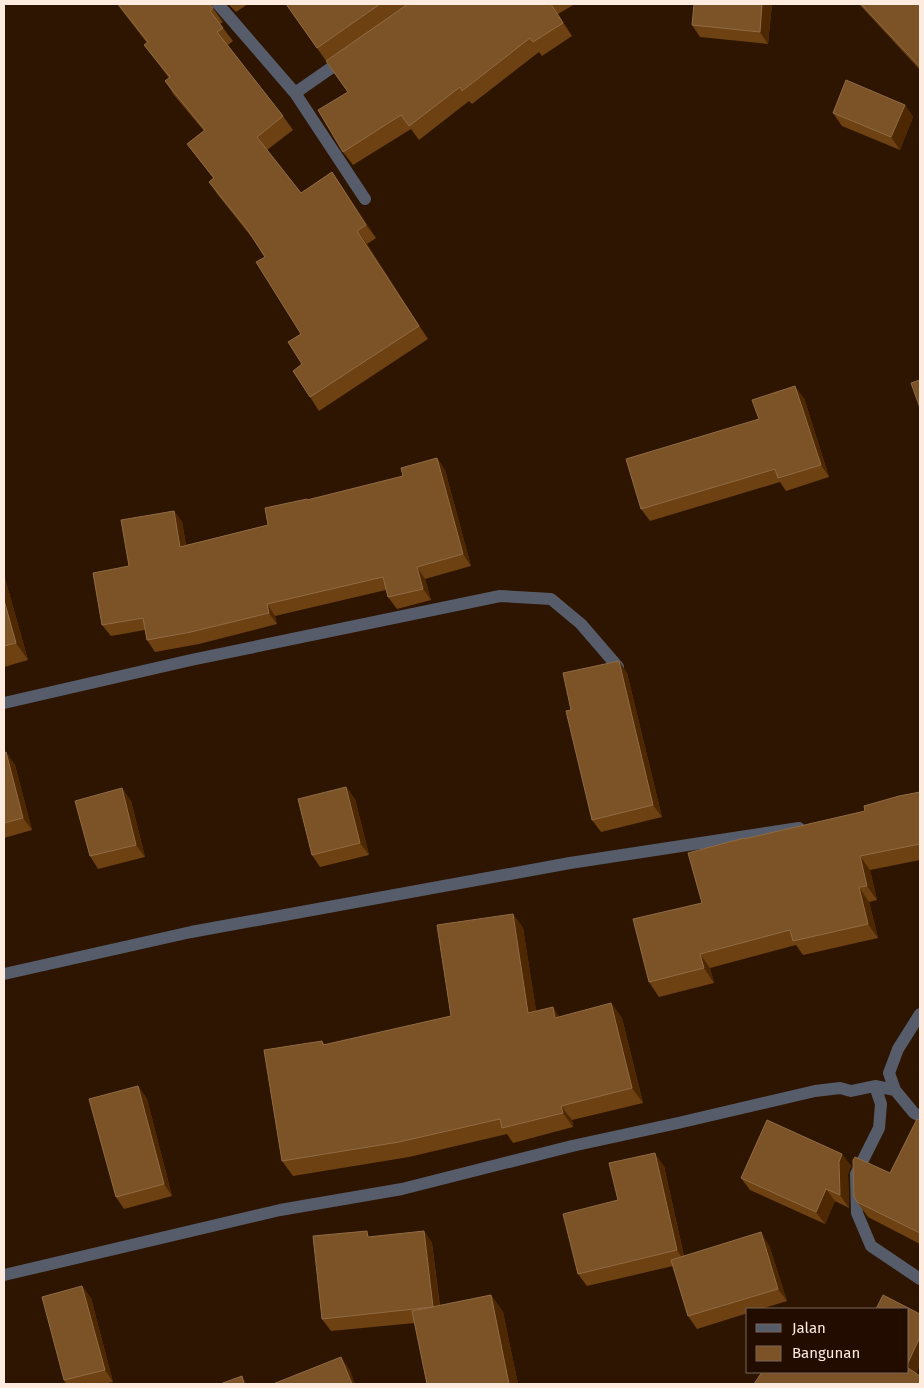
<svg xmlns="http://www.w3.org/2000/svg" width="924" height="1388" font-family="'Fira Sans',sans-serif">
<style>
.lines{fill:none;stroke-linecap:round;stroke-linejoin:round}
.minor{stroke:#565c69;stroke-width:12}
.wall{fill:#6d4111}
.shaded-wall{fill:#4d2802}
.building{fill:#7c5327;stroke:#906b44}
</style>
<rect width="100%" height="100%" fill="#2d1502"/>
<g class="lines">
<!-- minor -->
<path class="minor" d="M 218,4 L 295,93 L 365,199
M 295,93 L 344,59
M 4,703 L 191,660 L 500,596 L 551,599 L 581,624 L 618,667
M 4,974 L 191,932 L 570,863 L 799,828
M 920,1014 L 898,1049 L 889,1073 L 895,1090 L 914,1113 L 920,1116
M 875,1086 L 881,1104 L 879,1128 L 856,1174 L 857,1213 L 871,1246 L 920,1279
M 4,1275 L 280,1210 L 402,1189 L 572,1146 L 678,1123 L 815,1091 L 840,1088 L 851,1091 L 875,1086 L 895,1090"/>
</g>
<!-- wall -->
<path class="wall" d="M 117,4 L 210,4 L 223,22 L 220,24 L 233,41 L 228,45 L 283,116 L 293,130 L 267,150 L 301,193 L 332,172 L 376,238 L 367,244 L 428,339 L 319,411 L 310,397 L 302,364 L 301,334 L 265,257 L 253,239 L 218,195 L 209,182 L 213,178 L 187,144 L 204,131 L 174,95 L 165,81 L 169,78 L 144,45 L 147,43 Z
M 228,4 L 248,4 L 236,12 Z
M 286,4 L 575,4 L 558,14 L 572,36 L 542,56 L 539,52 L 472,104 L 469,101 L 419,140 L 411,129 L 353,165 L 343,152 L 348,92 Z
M 772,4 L 768,44 L 700,37 L 692,25 Z
M 859,4 L 920,4 L 920,70 Z
M 905,105 L 913,117 L 900,150 L 842,126 L 833,113 Z
M 804,398 L 829,477 L 786,491 L 780,482 L 650,521 L 641,509 L 759,419 Z
M 437,458 L 445,470 L 471,566 L 425,579 L 431,600 L 397,609 L 388,597 L 386,590 L 275,616 L 277,624 L 199,644 L 155,652 L 147,640 L 145,630 L 111,636 L 102,625 L 129,566 L 174,511 L 182,522 L 186,545 L 268,525 L 307,499 L 308,500 L 403,476 Z
M 4,575 L 28,660 L 4,667 Z
M 619,661 L 627,673 L 662,817 L 601,832 L 592,820 L 571,710 Z
M 6,752 L 15,765 L 32,830 L 4,838 L 4,753 Z
M 346,787 L 355,799 L 369,855 L 320,867 L 312,855 Z
M 122,788 L 131,801 L 145,857 L 98,869 L 90,856 Z
M 920,792 L 920,860 L 870,870 L 877,900 L 869,902 L 878,938 L 803,955 L 796,945 L 710,968 L 714,983 L 659,997 L 649,982 L 702,903 L 745,839 L 865,811 Z
M 513,914 L 523,928 L 536,1011 L 559,1017 L 611,1003 L 622,1018 L 643,1103 L 572,1120 L 573,1127 L 513,1143 L 507,1134 L 409,1157 L 293,1176 L 282,1161 L 322,1041 L 325,1045 L 451,1016 Z
M 138,1086 L 147,1099 L 172,1196 L 124,1209 L 116,1197 Z
M 920,1120 L 920,1244 L 868,1217 L 857,1202 L 890,1173 Z
M 842,1154 L 851,1166 L 848,1174 L 849,1208 L 835,1201 L 825,1224 L 750,1190 L 741,1178 Z
M 664,1166 L 684,1256 L 769,1245 L 787,1301 L 761,1309 L 748,1309 L 748,1313 L 697,1329 L 688,1316 L 673,1266 L 587,1286 L 578,1274 L 618,1200 Z
M 424,1231 L 432,1243 L 440,1306 L 491,1295 L 503,1312 L 518,1384 L 427,1384 L 415,1323 L 331,1331 L 322,1319 L 371,1237 Z
M 82,1286 L 91,1298 L 113,1382 L 104,1384 L 66,1384 L 64,1380 Z"/>
<!-- shaded-wall -->
<path class="shaded-wall" d="M 551,4 L 558,14 L 572,36 L 563,23 Z
M 762,4 L 772,4 L 768,44 L 760,32 Z
M 905,105 L 913,117 L 900,150 L 891,137 Z
M 332,172 L 342,186 L 376,238 L 366,225 Z
M 357,231 L 367,244 L 428,339 L 419,326 Z
M 795,386 L 804,398 L 829,477 L 821,465 Z
M 437,458 L 445,470 L 471,566 L 463,554 Z
M 174,511 L 182,522 L 188,558 L 180,547 Z
M 417,567 L 425,579 L 431,600 L 423,589 Z
M 4,575 L 28,660 L 16,643 L 4,600 Z
M 267,604 L 275,616 L 277,624 L 269,613 Z
M 619,661 L 627,673 L 662,817 L 653,805 Z
M 6,752 L 15,765 L 32,830 L 23,818 Z
M 346,787 L 355,799 L 369,855 L 360,843 Z
M 122,788 L 131,801 L 145,857 L 136,845 Z
M 860,856 L 870,870 L 877,900 L 867,886 Z
M 859,887 L 869,902 L 878,938 L 868,924 Z
M 513,914 L 523,928 L 539,1028 L 528,1013 Z
M 700,954 L 710,968 L 714,983 L 704,968 Z
M 611,1003 L 622,1018 L 643,1103 L 632,1088 Z
M 553,1007 L 563,1022 L 555,1018 Z
M 138,1086 L 147,1099 L 172,1196 L 164,1184 Z
M 561,1106 L 572,1120 L 573,1127 L 563,1113 Z
M 655,1153 L 664,1166 L 685,1262 L 677,1250 Z
M 842,1154 L 851,1166 L 848,1174 L 849,1208 L 840,1195 L 839,1162 Z
M 826,1189 L 835,1201 L 825,1224 L 816,1212 Z
M 424,1231 L 432,1243 L 441,1320 L 433,1308 Z
M 761,1232 L 769,1245 L 787,1301 L 778,1289 Z
M 82,1286 L 91,1298 L 113,1382 L 105,1370 Z
M 491,1295 L 503,1312 L 518,1384 L 509,1384 Z
M 920,1337 L 920,1366 L 914,1379 L 908,1369 L 908,1363 Z
M 341,1357 L 350,1370 L 355,1384 L 352,1384 Z
M 242,1376 L 247,1384 L 244,1384 Z"/>
<!-- building -->
<path class="building" d="M 118,4 L 210,4 L 213,8 L 210,11 L 223,28 L 217,32 L 283,116 L 257,137 L 301,193 L 332,172 L 366,225 L 357,231 L 419,326 L 310,397 L 293,371 L 302,364 L 288,342 L 301,334 L 256,262 L 265,257 L 247,229 L 209,182 L 214,178 L 187,144 L 205,130 L 165,81 L 170,77 L 144,45 L 148,42 Z
M 286,4 L 380,4 L 317,48 Z
M 408,4 L 551,4 L 563,23 L 533,42 L 530,38 L 462,91 L 460,87 L 409,126 L 401,115 L 343,152 L 318,110 L 348,92 L 326,61 Z
M 694,4 L 762,4 L 760,32 L 692,25 Z
M 861,4 L 920,4 L 920,67 Z
M 846,80 L 905,105 L 891,137 L 833,113 Z
M 920,380 L 920,408 L 911,383 Z
M 795,386 L 821,465 L 778,478 L 775,469 L 641,509 L 626,459 L 759,419 L 752,400 Z
M 437,458 L 463,554 L 417,567 L 423,589 L 388,597 L 383,577 L 267,604 L 269,613 L 191,632 L 147,640 L 143,618 L 102,625 L 93,573 L 129,566 L 121,520 L 174,511 L 180,547 L 268,525 L 265,508 L 307,499 L 307,500 L 403,476 L 401,468 Z
M 4,600 L 16,643 L 4,646 Z
M 619,661 L 653,805 L 592,820 L 566,711 L 571,710 L 563,673 Z
M 6,752 L 23,818 L 4,823 L 4,753 Z
M 346,787 L 360,843 L 312,855 L 298,799 Z
M 122,788 L 136,845 L 90,856 L 75,801 Z
M 920,792 L 920,844 L 860,856 L 867,886 L 859,887 L 868,924 L 793,941 L 790,930 L 700,954 L 704,968 L 649,982 L 633,919 L 702,903 L 688,853 L 744,838 L 744,839 L 865,811 L 864,806 L 899,796 Z
M 513,914 L 528,1013 L 553,1007 L 555,1018 L 611,1003 L 632,1088 L 561,1106 L 563,1113 L 502,1128 L 500,1119 L 399,1142 L 282,1161 L 264,1050 L 322,1041 L 323,1045 L 451,1016 L 437,925 Z
M 138,1086 L 164,1184 L 116,1197 L 89,1099 Z
M 917,1119 L 920,1120 L 920,1233 L 857,1202 L 854,1196 L 853,1160 L 855,1157 L 890,1173 Z
M 767,1120 L 842,1154 L 839,1162 L 840,1195 L 826,1189 L 816,1212 L 741,1178 Z
M 655,1153 L 677,1250 L 578,1274 L 563,1214 L 618,1200 L 609,1163 Z
M 367,1231 L 368,1237 L 424,1231 L 433,1307 L 322,1319 L 313,1236 Z
M 761,1232 L 778,1289 L 688,1316 L 671,1260 Z
M 82,1286 L 105,1370 L 64,1380 L 42,1297 Z
M 491,1295 L 509,1384 L 427,1384 L 412,1311 Z
M 883,1295 L 920,1314 L 920,1337 L 908,1363 L 908,1309 L 876,1309 Z
M 341,1357 L 352,1384 L 273,1384 Z
M 908,1368 L 920,1376 L 920,1384 L 754,1384 L 762,1372 L 908,1372 Z
M 242,1376 L 244,1384 L 220,1384 Z"/>
<!-- border -->
<rect width="924" height="1388" fill="none" stroke="#fcebde" stroke-width="10"/>
<!-- legend -->
<rect x="746" y="1308" width="162" height="65" fill="#220c00" stroke="#796559"/>
<rect x="756" y="1324" width="25" height="8" fill="#565c69" stroke="#796559"/>
<text x="792" y="1333" font-size="15" fill="#fcebde">Jalan</text>
<rect x="756" y="1346" width="25" height="15" fill="#7c5327" stroke="#796559"/>
<text x="792" y="1358" font-size="15" fill="#fcebde">Bangunan</text>
</svg>
